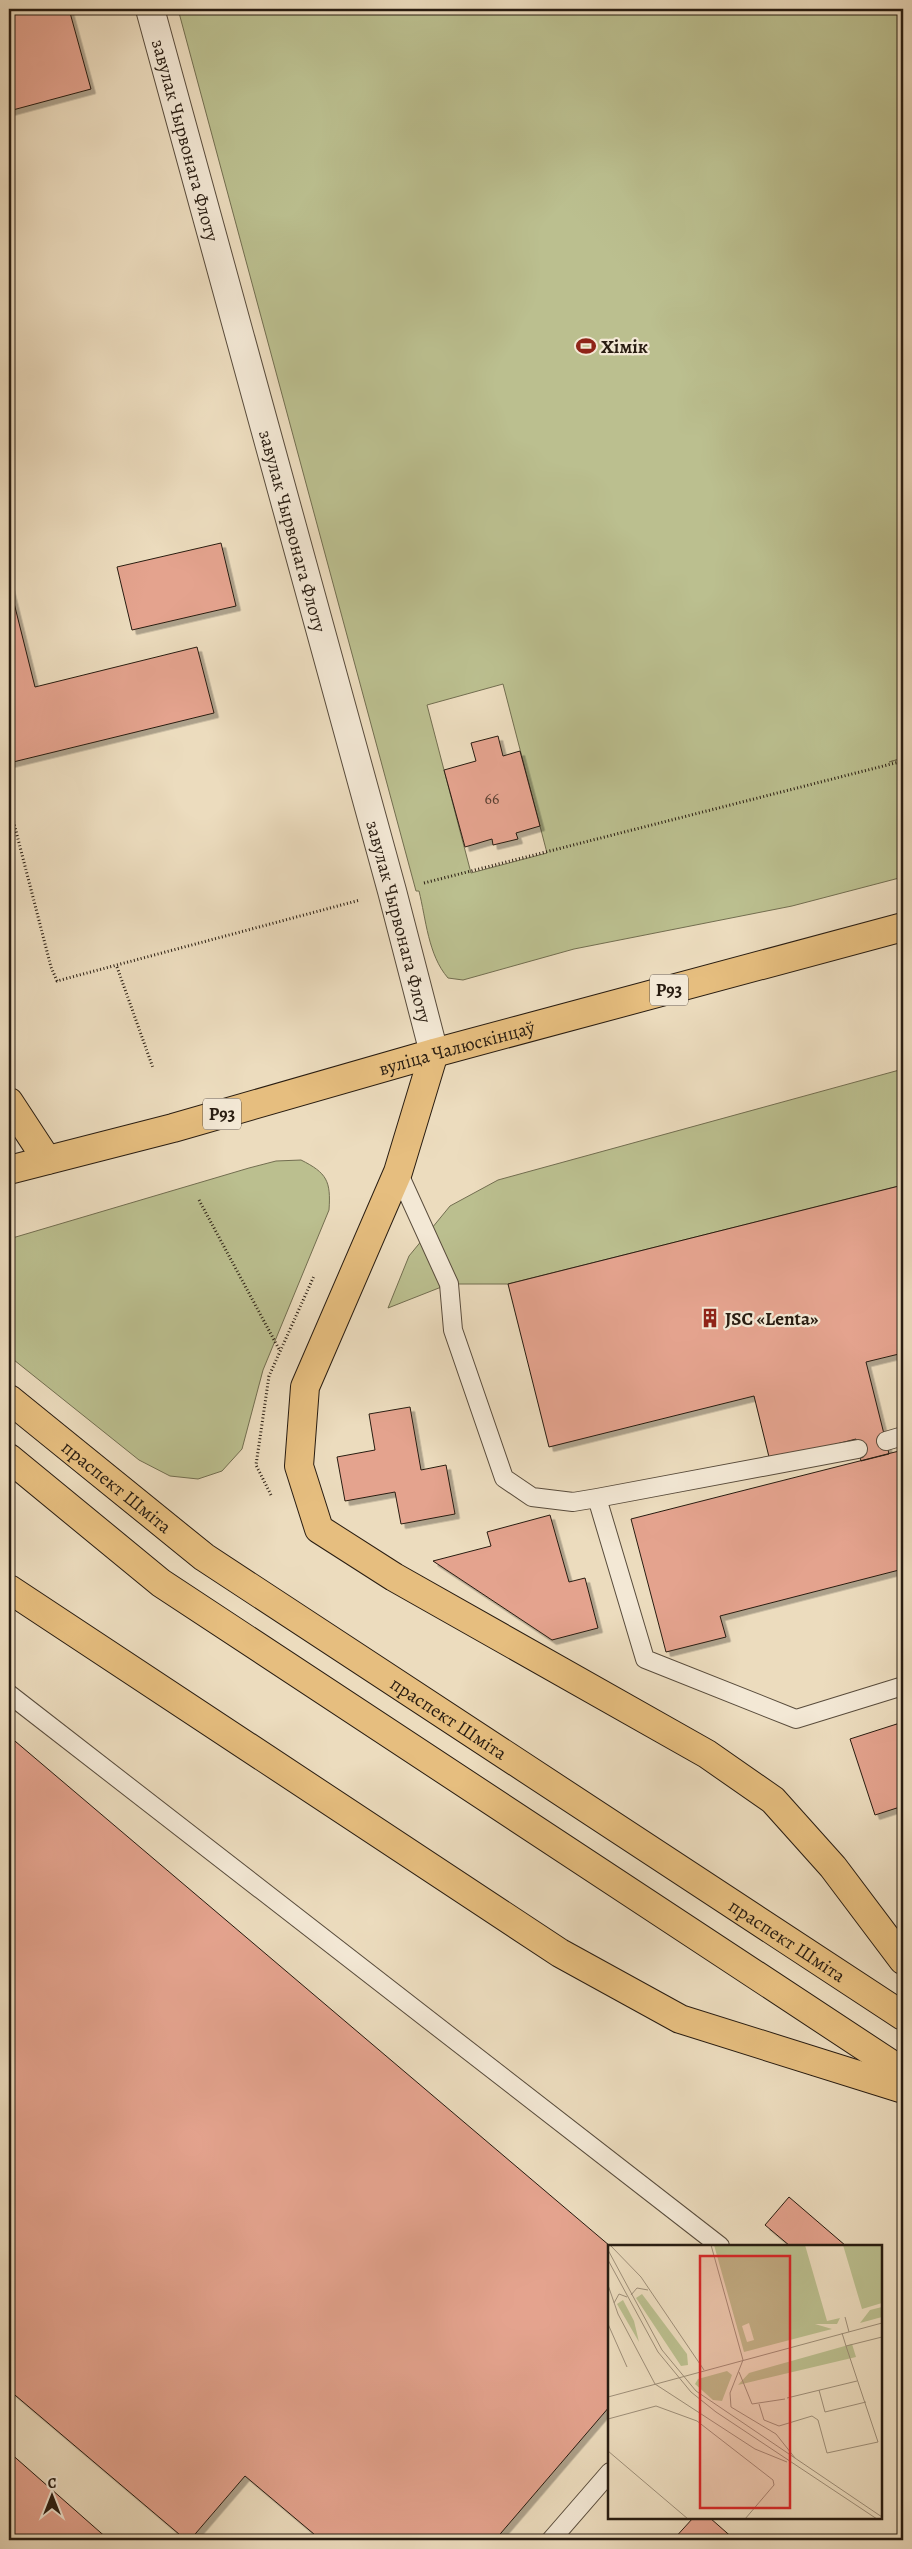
<svg xmlns="http://www.w3.org/2000/svg" width="912" height="2549" font-family="Alegreya,serif">
<style>
.green{fill:#bbbf8f;stroke:#726e50;fill-rule:evenodd}
.building{fill:#e4a38e;stroke:#281c11;filter:url(#shadow)}
.lines{fill:none;stroke-linecap:round;stroke-linejoin:round}
.lane-casing{stroke:#594c3c;stroke-width:20}
.street-casing{stroke:#594c3c;stroke-width:30}
.primary-casing{stroke:#281c11;stroke-width:30}
.path{stroke:#281c11;stroke-width:3;stroke-dasharray:1 2.5;stroke-linecap:butt}
.lane{stroke:#f3e8d5;stroke-width:18}
.street{stroke:#f3e8d5;stroke-width:28}
.primary{stroke:#e6be7f;stroke-width:28}
.labels{text-anchor:middle;stroke-width:4.5;stroke-linejoin:round;paint-order:stroke}
.number-label{font-size:16px;fill:#573e30}
.shield{fill:#f3e8d5;stroke:#65594c;stroke-width:1}
.shield-label{font-size:18px;font-weight:bold;fill:#281c11}
.street-label{font-size:19px;fill:#281c11;stroke:#f3e8d5}
.poi-label{font-size:19px;font-weight:bold;fill:#281c11;stroke:#f3e8d5;text-anchor:start}
.inset-road{fill:none;stroke:#9e8f79;stroke-width:1}
.view{fill:#d62828;fill-opacity:0.15;stroke:#d62828;stroke-width:2.5}
.inset-edge{fill:none;stroke:#281c11;stroke-width:2.5}
</style>
<defs>
<filter id="shadow"><feDropShadow dx="4.5" dy="4.5" stdDeviation="0" flood-color="#0004"/></filter>
</defs>
<rect width="100%" height="100%" fill="#ecdcbe"/>
<filter id="stains"><feTurbulence type="fractalNoise" baseFrequency=".004" numOctaves="4"/><feColorMatrix values="0 0 0 0 .2 0 0 0 0 .09 0 0 0 0 .02 0 0 0 .5 -.17"/></filter>
<radialGradient id="worn" r=".72"><stop offset=".6" stop-color="#630" stop-opacity="0"/><stop offset="1" stop-color="#630" stop-opacity=".3"/></radialGradient>
<!-- green -->
<path class="green" d="M 178,9 L 903,9 L 903,758 L 889,762 L 903,758 L 903,877 L 792,906 L 574,949 L 463,980 L 448,978 C 428,955 426,919 419,891 L 416,891 ZM 503,684 L 547,853 L 471,873 L 427,705 Z
M 903,1069 L 903,1185 L 508,1284 L 449,1284 L 388,1308 L 409,1256 L 450,1206 L 498,1180 Z
M 301,1160 C 327,1173 331,1181 329,1210 L 263,1370 L 242,1449 L 222,1471 L 198,1479 L 170,1476 L 139,1460 L 9,1356 L 9,1239 L 249,1168 L 276,1161 Z"/>
<!-- building -->
<path class="building" d="M 9,9 L 69,9 L 91,89 L 9,111 Z
M 221,543 L 236,606 L 132,630 L 117,567 Z
M 9,583 L 35,687 L 197,647 L 214,713 L 9,763 Z
M 498,736 L 503,756 L 520,751 L 540,826 L 516,833 L 518,839 L 493,845 L 492,839 L 465,847 L 444,770 L 476,761 L 471,743 Z
M 903,1185 L 903,1353 L 866,1362 L 889,1454 L 861,1461 L 856,1439 L 770,1461 L 754,1396 L 549,1447 L 508,1284 Z
M 410,1407 L 421,1470 L 446,1465 L 455,1514 L 401,1524 L 395,1492 L 345,1501 L 337,1457 L 375,1450 L 369,1414 Z
M 903,1450 L 903,1569 L 720,1616 L 726,1637 L 666,1652 L 631,1519 Z
M 550,1515 L 569,1582 L 585,1578 L 598,1628 L 552,1640 L 433,1561 L 491,1546 L 487,1532 Z
M 903,1722 L 903,1806 L 875,1815 L 850,1739 Z
M 9,1736 L 610,2246 L 610,2406 L 495,2540 L 321,2540 L 245,2476 L 190,2540 L 186,2540 L 9,2390 Z
M 789,2197 L 846,2246 L 790,2246 L 765,2225 Z
M 9,2452 L 109,2540 L 9,2540 Z
M 693,2518 L 710,2518 L 735,2540 L 673,2540 Z"/>
<g class="lines">
<defs>
<path id="lane" d="M 398,1172 L 449,1284 L 453,1330 L 504,1478 L 532,1497 L 573,1502 L 597,1498 L 858,1449
M 886,1441 L 903,1436
M 597,1498 L 645,1659 L 796,1719 L 903,1686
M 9,1694 L 720,2246
M 551,2540 L 610,2472"/>
<g id="street">
<path id="s1" d="M 150,9 L 392,891 L 434,1053"/>
</g>
<g id="primary">
<path d="M 434,1053 L 398,1172 L 305,1387 L 299,1466 L 319,1529 L 394,1577 L 707,1754 L 773,1800 L 833,1867 L 903,1960"/>
<path d="M 9,1102 L 47,1160"/>
<path id="s2" d="M 9,1170 L 173,1128 L 434,1053 L 903,927"/>
<path id="s3" d="M 9,1399 L 204,1557 L 903,2016"/>
<path d="M 9,1458 L 161,1583 L 903,2072"/>
<path d="M 9,1589 L 560,1953 L 680,2019 L 903,2089"/>
</g>
</defs>
<!-- lane casing -->
<use href="#lane" class="lane-casing"/>
<!-- street casing -->
<use href="#street" class="street-casing"/>
<!-- primary casing -->
<use href="#primary" class="primary-casing"/>
<!-- path -->
<path class="path" d="M 10,808 L 51,967 L 57,981 L 360,900
M 424,883 L 903,761
M 117,967 L 153,1068
M 199,1200 L 280,1351
M 271,1495 L 256,1465 L 269,1376 L 314,1276"/>
<!-- lane -->
<use href="#lane" class="lane"/>
<!-- street -->
<use href="#street" class="street"/>
<!-- primary -->
<use href="#primary" class="primary"/>
</g>
<!-- icons -->
<defs>
<symbol id="stadium-bare" viewBox="-9 -9 18 18"><path d="M0-5a6.5 5 0 1 0 0 10a6.5 5 0 1 0 0-10ZM-3.5-1.8h7v3.6h-7Z" fill="#8f2418" stroke="#f3e8d5" stroke-width="2.5" paint-order="stroke"/></symbol>
<symbol id="building-bare" viewBox="-9 -9 18 18"><path d="M-4-6H4V6H1V3H-1V6H-4ZM-2.5-4.3h1.7v1.8h-1.7ZM.8-4.3h1.7v1.8H.8ZM-2.5-1h1.7V.8h-1.7ZM.8-1h1.7V.8H.8Z" fill="#8f2418" stroke="#f3e8d5" stroke-width="2.5" paint-order="stroke"/></symbol>
</defs>
<g fill-rule="evenodd">
<use href="#stadium-bare" x="572" y="332" width="28" height="28"/>
<use href="#building-bare" x="696" y="1304" width="28" height="28"/>
</g>
<g class="labels">
<!-- number labels -->
<g class="number-label">
<text x="492" y="804">66</text>
</g>
<!-- shield labels -->
<g class="shield">
<rect x="650" y="974.5" width="38" height="31" rx="4"/>
<rect x="203" y="1098.5" width="38" height="31" rx="4"/>
</g>
<g class="shield-label">
<text x="669" y="996">Р93</text>
<text x="222" y="1120">Р93</text>
</g>
<!-- street labels -->
<g class="street-label">
<text dy="7" stroke="none"><textPath href="#s1" startOffset="136">завулак Чырвонага Флоту</textPath></text>
<text dy="7" stroke="none"><textPath href="#s1" startOffset="541">завулак Чырвонага Флоту</textPath></text>
<text dy="7" stroke="none"><textPath href="#s1" startOffset="946">завулак Чырвонага Флоту</textPath></text>
<text dy="7" stroke="none"><textPath href="#s2" startOffset="464">вуліца Чалюскінцаў</textPath></text>
<text dy="7" stroke="none"><textPath href="#s3" startOffset="139">праспект Шміта</textPath></text>
<text dy="7" stroke="none"><textPath href="#s3" startOffset="544">праспект Шміта</textPath></text>
<text dy="7" stroke="none"><textPath href="#s3" startOffset="949">праспект Шміта</textPath></text>
</g>
<!-- poi labels -->
<g class="poi-label">
<text x="601" y="353">Хімік</text>
<text x="725" y="1325">JSC «Lenta»</text>
</g>
</g>
<!-- overview -->
<g transform="translate(608 2245)">
<rect width="274" height="274" fill="#ecdcbe"/>
<path d="M 106,0 L 197,0 L 219,76 L 232,73 L 229,79 L 207,79 L 224,84 L 136,107 ZM 141,78 L 146,95 L 139,97 L 134,81 ZM 235,0 L 274,0 L 274,58 L 254,64 ZM 34,49 L 79,109 L 80,120 L 73,121 L 28,53 ZM 15,55 L 26,76 L 31,97 L 9,59 ZM 274,62 L 274,72 L 252,78 L 262,65 ZM 244,99 L 248,112 L 130,140 L 141,128 ZM 119,126 L 124,130 L 114,156 L 105,155 L 87,139 L 90,134 Z" fill="#bbbf8f" fill-rule="evenodd"/>
<path class="inset-road" d="M 2,0 L 33,32 L 96,125M 103,0 L 135,115M 0,5 L 54,105 L 88,146 L 274,272M 0,15 L 50,107 L 83,147 L 108,167 L 269,274M 0,40 L 10,69 L 47,139 L 147,204 L 179,217M 23,50 L 29,43 L 40,45M 6,58 L 11,49 L 19,52M 237,72 L 241,87M 0,79 L 19,122M 234,88 L 238,101 L 274,92M 135,115 L 122,148 L 123,162 L 168,189 L 187,213M 131,127 L 144,159 L 177,154M 211,145 L 217,167 L 258,157M 0,152 L 274,78M 179,153 L 249,136M 151,159 L 156,175 L 171,181 L 204,171 L 210,175 L 219,208 L 270,197 L 238,101M 0,174 L 48,161 L 89,176 L 165,235 L 166,240 L 137,274M 0,206 L 80,274"/>
<path class="view" d="M 92,11 L 182,11 L 182,263 L 92,263 Z"/>
<rect width="274" height="274" class="inset-edge"/>
</g>
<!-- margin -->
<rect width="912" height="2549" fill="none" stroke="#ecdcbe" stroke-width="30"/>
<rect x="10" y="10" width="892" height="2529" fill="none" stroke="#281c11" stroke-width="2.5"/>
<rect x="15" y="15" width="882" height="2519" fill="none" stroke="#281c11"/>
<!-- north arrow -->
<g transform="translate(52 2496)" stroke="#f3e8d5" stroke-width="4" paint-order="stroke">
<path d="M0-4L9 19L0 12L-9 19Z" fill="#281c11"/>
<text y="-8" font-size="14" font-weight="bold" text-anchor="middle" fill="#281c11">С</text>
</g>
<rect width="100%" height="100%" filter="url(#stains)"/>
<rect width="100%" height="100%" fill="url(#worn)"/>
</svg>
